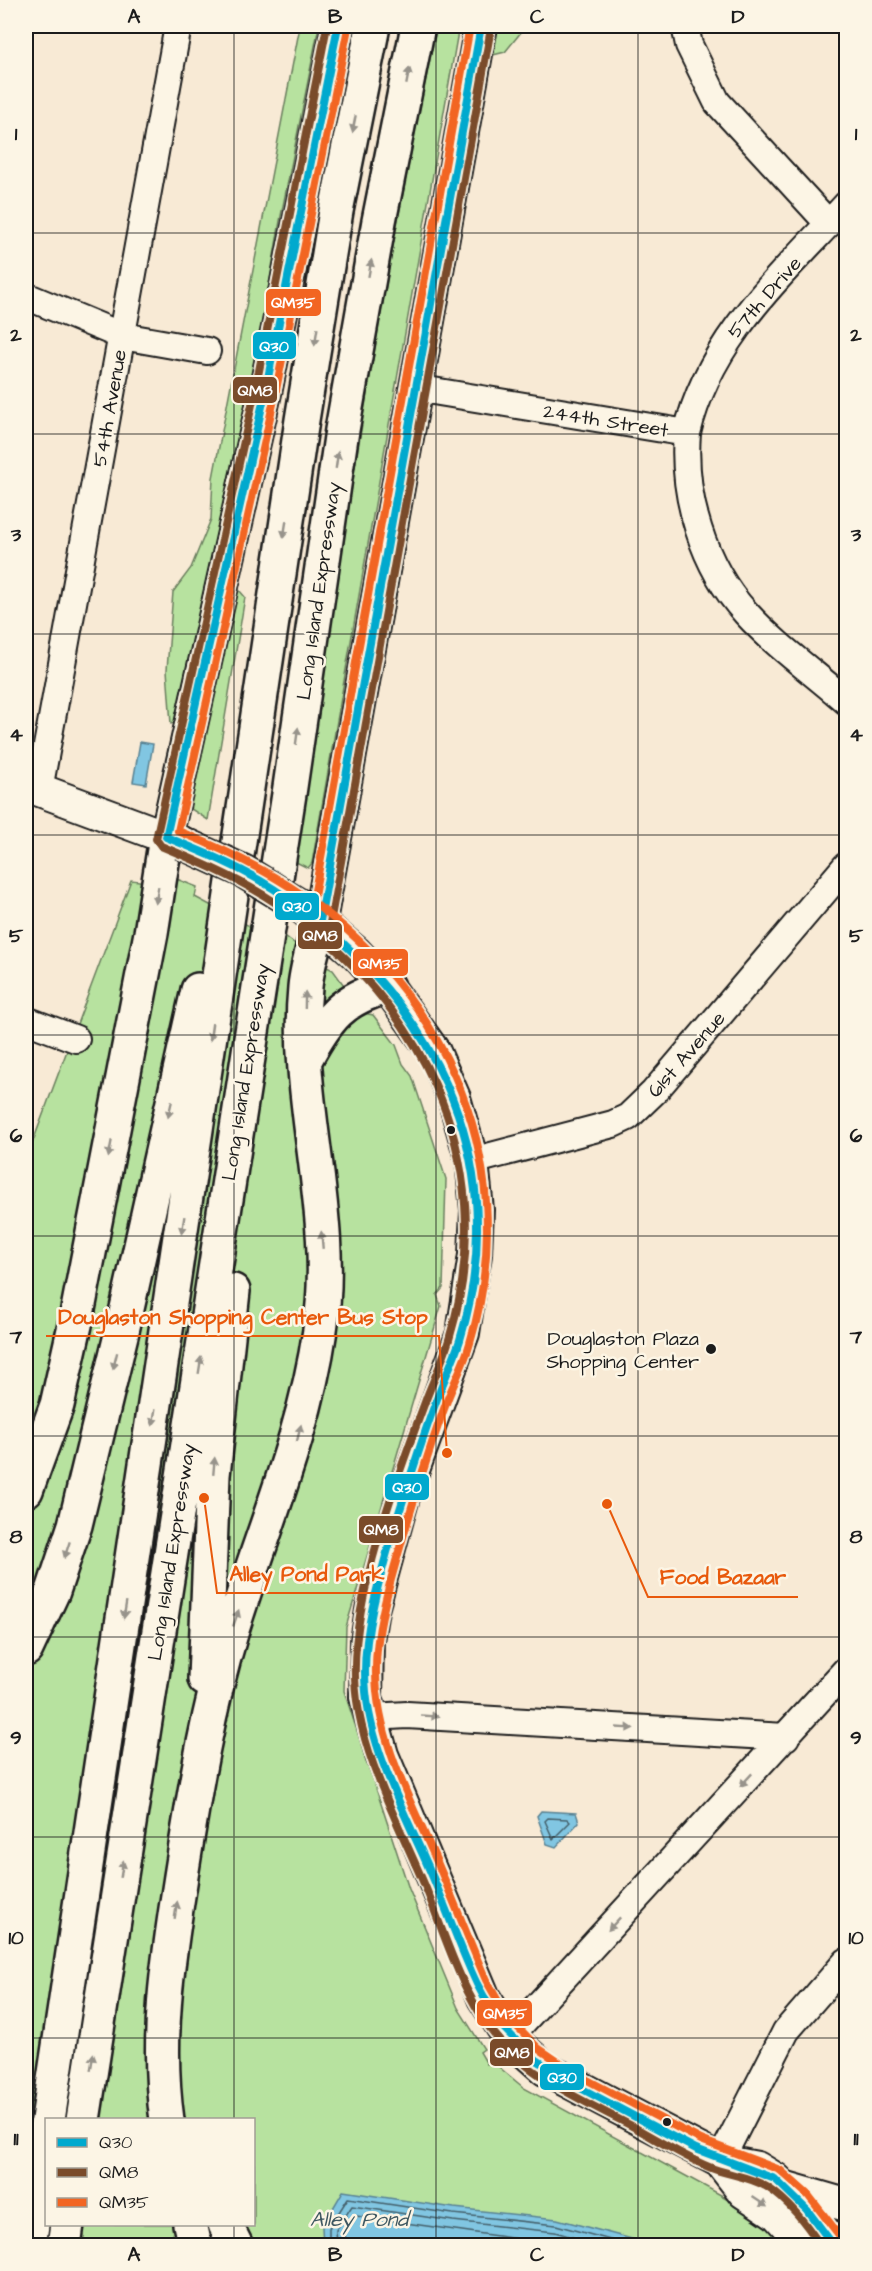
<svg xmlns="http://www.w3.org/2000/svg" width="872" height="2271" font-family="'Architects Daughter',sans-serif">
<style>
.green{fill:#b7e29f;stroke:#6a7f5e;stroke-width:1.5;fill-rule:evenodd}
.water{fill:#81c6e2;stroke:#598293;stroke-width:1.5}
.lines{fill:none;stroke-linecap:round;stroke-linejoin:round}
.shore{stroke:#44606b;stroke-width:1.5}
.minor-casing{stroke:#1c1c1c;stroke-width:30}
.major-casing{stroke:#1c1c1c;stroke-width:36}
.highway-casing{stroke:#1c1c1c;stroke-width:38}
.minor{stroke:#fcf5e5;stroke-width:26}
.major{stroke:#fcf5e5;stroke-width:32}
.highway{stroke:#fcf5e5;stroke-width:33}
.major-bridge-casing{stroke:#1c1c1c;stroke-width:36;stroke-linecap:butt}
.major-bridge{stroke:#fcf5e5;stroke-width:32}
.bus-1-casing{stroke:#fcf5e5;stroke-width:12}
.bus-2-casing{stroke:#fcf5e5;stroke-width:12}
.bus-3-casing{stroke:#fcf5e5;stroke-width:12}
.bus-1{stroke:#00a9ce;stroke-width:8}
.bus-2{stroke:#7a4b2a;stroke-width:8}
.bus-3{stroke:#f26522;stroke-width:8}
.oneway{fill:#97938b}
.grid{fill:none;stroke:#1c1c1c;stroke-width:1.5;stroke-opacity:0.55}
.bus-dot{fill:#1c1c1c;stroke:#fcf5e5;stroke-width:2}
.labels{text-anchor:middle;stroke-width:5;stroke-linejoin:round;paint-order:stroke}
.street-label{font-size:20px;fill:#1c1c1c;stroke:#fcf5e5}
.poi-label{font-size:20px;fill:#1c1c1c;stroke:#fcf5e5;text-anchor:end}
.water-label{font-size:21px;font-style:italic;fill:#3f5861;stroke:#fcf5e5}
.leader{fill:none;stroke:#e8590c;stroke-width:2}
.callout-dot{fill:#e8590c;stroke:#fcf5e5;stroke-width:2}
.callout-label{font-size:21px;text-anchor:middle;font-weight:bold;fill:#e8590c;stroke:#fcf5e5;stroke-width:5;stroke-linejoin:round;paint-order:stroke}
.line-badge{stroke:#fcf5e5;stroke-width:2}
.badge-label{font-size:16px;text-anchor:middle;font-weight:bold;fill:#fff}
.neatline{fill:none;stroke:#1c1c1c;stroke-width:2}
.grid-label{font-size:20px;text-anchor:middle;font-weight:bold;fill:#1c1c1c}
</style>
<rect width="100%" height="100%" fill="#f8ead5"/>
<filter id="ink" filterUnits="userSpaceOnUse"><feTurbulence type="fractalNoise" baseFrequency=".0167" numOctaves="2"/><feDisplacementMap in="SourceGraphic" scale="12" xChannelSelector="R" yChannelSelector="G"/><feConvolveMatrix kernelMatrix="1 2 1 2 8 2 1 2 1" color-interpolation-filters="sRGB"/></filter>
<g filter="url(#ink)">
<!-- green -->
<path class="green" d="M 300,26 L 319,26 L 280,221 L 242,440 L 178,721 L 171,724 L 167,670 L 173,592 L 191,568 L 211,519 L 213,478 Z
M 437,26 L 459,26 L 312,863 L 308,868 L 296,862 C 336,582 377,302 437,26 Z
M 492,26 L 526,26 L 505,52 L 489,56 Z
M 239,590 L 245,597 L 208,820 L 191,809 L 189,802 L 235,597 Z
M 174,878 L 197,887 L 195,897 L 285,945 L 286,937 L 298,946 L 298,952 L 333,970 L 364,1013 L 373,1015 L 396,1045 L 403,1064 L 412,1076 L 446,1179 L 443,1288 L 437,1295 L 441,1306 L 346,1627 L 344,1691 L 409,1889 L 458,2008 L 484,2049 L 480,2052 L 487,2064 L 493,2062 L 524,2088 L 741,2206 L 846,2245 L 26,2245 L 26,1160 L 131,880 L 165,884 ZM 46,2120 L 254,2120 L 254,2224 L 46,2224 Z"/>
<!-- water -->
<path class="water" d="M 140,742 L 153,744 L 146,784 L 133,782 Z
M 541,1811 L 576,1813 L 579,1822 L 556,1847 L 547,1844 L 537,1816 Z
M 343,2191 L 454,2208 L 557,2219 L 639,2241 L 641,2245 L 323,2245 L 322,2227 Z"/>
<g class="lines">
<!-- shore -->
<path class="shore" d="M 548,1818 L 567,1819 L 570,1822 L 553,1839 L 545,1821 Z
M 329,2246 L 329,2228 L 348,2198 L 453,2214 L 556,2225 L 632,2246
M 337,2246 L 336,2230 L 352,2206 L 453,2221 L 555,2232 L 603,2246
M 346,2246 L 345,2232 L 356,2216 L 569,2246"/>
<defs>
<path id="minor" d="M 685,26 L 689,45 L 717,102 L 829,224
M 26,296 L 122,336 L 207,351
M 415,388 L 687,433 C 682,496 703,566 746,613 C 775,645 813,672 846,701
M 687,433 C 709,338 783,274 846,205
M 39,790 L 178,26
M 26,1020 L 76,1039
M 472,1161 L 613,1124 L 628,1117 L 654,1092 L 846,866
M 372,1717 L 407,1715 L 786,1737
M 509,2037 L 846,1670
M 720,2161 L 786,2031 L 846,1962"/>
<path id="major" d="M 26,785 L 182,843
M 166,837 L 265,393 L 338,26
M 302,907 L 356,953 L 388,987 L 434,1052 L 454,1098 L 472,1161 L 477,1210 L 475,1255 L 463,1333 L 403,1497 L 372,1610 L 367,1641 L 366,1697 L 382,1755 L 484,1998 L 509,2037 L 545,2069 L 720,2161 L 757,2168 L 775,2179 L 812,2216 L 834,2246
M 320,921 L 481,26
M 720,2161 L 744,2192 L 777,2214 L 806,2246
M 787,2188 L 846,2205"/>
<path id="highway" d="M 306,1058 C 327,1019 343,997 388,987
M 26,1490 L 57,1405 L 75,1325 L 151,933 L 166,837
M 26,1649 L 53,1591 L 75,1525 L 122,1331 L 198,990
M 205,1679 L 213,1475 L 233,1291
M 48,2120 L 302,420 L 336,211 L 373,26
M 83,2120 L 289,794 L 342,430 L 379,221 L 418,26
M 167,2120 C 155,2035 169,1953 182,1870 C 195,1788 208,1708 232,1630 C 263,1529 305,1434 320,1330 C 338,1216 294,1101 305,987 C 307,965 315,942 320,921
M 190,2224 L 195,2246
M 225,2224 L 236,2246
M 29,2246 L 46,2127
M 64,2246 L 67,2224"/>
</defs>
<!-- minor casing -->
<use href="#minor" class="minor-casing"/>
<!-- major casing -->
<use href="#major" class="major-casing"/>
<!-- highway casing -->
<use href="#highway" class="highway-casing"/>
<!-- minor -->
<use href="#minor" class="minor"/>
<!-- major -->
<use href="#major" class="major"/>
<!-- highway -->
<use href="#highway" class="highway"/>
<defs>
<path id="major-bridge" d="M 182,843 L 243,871 L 302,907"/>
</defs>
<!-- major-bridge casing -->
<use href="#major-bridge" class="major-bridge-casing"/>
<!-- major-bridge -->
<use href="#major-bridge" class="major-bridge"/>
<defs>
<path id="bus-1" d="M 338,26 L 265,393 L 166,837 C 203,852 240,867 274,889 C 429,992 516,1155 460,1340 C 454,1359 445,1377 438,1396 C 420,1444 405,1493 390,1542 C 378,1584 365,1628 365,1672 C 365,1743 404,1810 431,1873 C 447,1910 460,1948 477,1984 L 497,2021 L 531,2056 L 571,2083 L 696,2149 L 775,2179 L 807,2210 L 834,2246
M 320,921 L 481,26"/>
<path id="bus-2" d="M 327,26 L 255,391 L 156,839 L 161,846 C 197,861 232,876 265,896 C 419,991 503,1158 450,1336 C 444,1359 433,1380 425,1402 C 397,1477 352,1598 355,1677 C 356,1713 366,1747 379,1780 C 393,1816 410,1851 425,1886 C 448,1942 465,2008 510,2051 C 544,2084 588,2103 630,2125 C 656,2139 681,2155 709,2167 C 727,2175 750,2176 767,2187 C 789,2201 806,2224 821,2246
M 330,923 L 491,28"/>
<path id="bus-3" d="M 348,28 L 275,395 L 178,831 C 211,844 243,859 274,877 C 439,974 526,1156 470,1343 C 465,1362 455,1380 448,1398 C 430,1446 415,1495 401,1544 C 389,1586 375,1631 376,1674 C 377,1743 414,1807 440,1869 C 456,1906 470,1943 486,1980 L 506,2015 L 538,2048 L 576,2074 L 701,2140 L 780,2170 L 808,2195 L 843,2240
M 310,919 L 470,26"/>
</defs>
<!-- bus-1 casing -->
<use href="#bus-1" class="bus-1-casing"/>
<!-- bus-2 casing -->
<use href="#bus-2" class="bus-2-casing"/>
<!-- bus-3 casing -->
<use href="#bus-3" class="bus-3-casing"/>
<!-- bus-1 -->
<use href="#bus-1" class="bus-1"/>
<!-- bus-2 -->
<use href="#bus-2" class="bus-2"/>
<!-- bus-3 -->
<use href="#bus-3" class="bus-3"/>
</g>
<!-- one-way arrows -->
<defs><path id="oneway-solid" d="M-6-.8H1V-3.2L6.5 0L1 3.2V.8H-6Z" transform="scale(1.5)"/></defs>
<g class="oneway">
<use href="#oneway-solid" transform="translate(408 76) rotate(-79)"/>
<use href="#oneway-solid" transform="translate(354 124) rotate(101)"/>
<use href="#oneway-solid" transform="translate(370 268) rotate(-80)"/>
<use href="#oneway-solid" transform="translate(316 337) rotate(99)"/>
<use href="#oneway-solid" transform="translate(337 460) rotate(-82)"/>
<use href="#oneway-solid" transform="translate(285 529) rotate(99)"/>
<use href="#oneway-solid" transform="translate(297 736) rotate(-82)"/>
<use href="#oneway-solid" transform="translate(157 895) rotate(99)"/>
<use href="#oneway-solid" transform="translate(305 1000) rotate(-89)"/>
<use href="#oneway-solid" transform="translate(211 1032) rotate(98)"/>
<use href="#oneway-solid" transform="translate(170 1109) rotate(103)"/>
<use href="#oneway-solid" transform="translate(110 1149) rotate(101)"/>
<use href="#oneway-solid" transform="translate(183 1225) rotate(99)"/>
<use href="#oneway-solid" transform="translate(322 1240) rotate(-95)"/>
<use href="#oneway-solid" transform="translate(115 1361) rotate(104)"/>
<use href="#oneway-solid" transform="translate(200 1365) rotate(-81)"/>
<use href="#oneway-solid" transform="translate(154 1417) rotate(99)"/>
<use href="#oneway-solid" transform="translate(299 1433) rotate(-76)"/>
<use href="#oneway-solid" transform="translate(214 1466) rotate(-85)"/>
<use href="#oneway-solid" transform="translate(67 1550) rotate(108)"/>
<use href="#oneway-solid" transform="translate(125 1610) rotate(99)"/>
<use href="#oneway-solid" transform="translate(236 1618) rotate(-71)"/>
<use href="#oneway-solid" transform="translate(430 1716) rotate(3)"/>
<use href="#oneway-solid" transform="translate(625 1728) rotate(3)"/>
<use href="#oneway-solid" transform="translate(746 1780) rotate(133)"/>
<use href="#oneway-solid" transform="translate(122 1869) rotate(-81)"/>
<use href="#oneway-solid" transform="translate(176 1910) rotate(-81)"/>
<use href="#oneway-solid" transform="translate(614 1924) rotate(133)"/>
<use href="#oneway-solid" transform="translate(92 2062) rotate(-81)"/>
<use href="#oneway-solid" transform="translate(760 2202) rotate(34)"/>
</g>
</g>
<!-- grid -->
<path class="grid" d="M 234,26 L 234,2120M 436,26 L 436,2246M 638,26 L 638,2246M 26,233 L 846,233M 26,434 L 846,434M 26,634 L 846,634M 26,835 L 846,835M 26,1035 L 846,1035M 26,1236 L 846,1236M 26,1436 L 846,1436M 26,1637 L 846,1637M 26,1837 L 846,1837M 26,2038 L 846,2038M 234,2224 L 234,2246"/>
<!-- markers -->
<g class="bus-dot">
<circle cx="451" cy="1130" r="5"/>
<circle cx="711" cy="1349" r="6"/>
<circle cx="667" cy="2122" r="5"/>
</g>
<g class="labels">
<!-- street labels -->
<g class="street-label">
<text transform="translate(764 297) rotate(-49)" y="7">57th Drive</text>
<text transform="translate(109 408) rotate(-80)" y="7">54th Avenue</text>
<text transform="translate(606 420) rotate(9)" y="7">244th Street</text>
<text transform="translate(318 591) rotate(-82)" y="7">Long Island Expressway</text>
<text transform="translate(686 1054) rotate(-49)" y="7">61st Avenue</text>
<text transform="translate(245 1072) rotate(-81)" y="7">Long Island Expressway</text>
<text transform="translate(171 1552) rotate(-81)" y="7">Long Island Expressway</text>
</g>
<!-- poi labels -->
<g class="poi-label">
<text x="699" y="1345">Douglaston Plaza<tspan x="699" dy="23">Shopping Center</tspan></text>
</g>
<!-- water labels -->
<g class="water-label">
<text x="359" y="2226">Alley Pond</text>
</g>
</g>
<!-- callouts -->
<path class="leader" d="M447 1453L439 1336H46M204 1498L217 1593H396M607 1504L648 1597H798"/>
<g class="callout-dot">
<circle cx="447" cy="1453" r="6"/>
<circle cx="204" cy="1498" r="6"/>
<circle cx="607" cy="1504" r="6"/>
</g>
<g class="callout-label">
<text x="243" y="1324">Douglaston Shopping Center Bus Stop</text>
<text x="307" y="1581">Alley Pond Park</text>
<text x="723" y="1584">Food Bazaar</text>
</g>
<g class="line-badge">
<rect x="265" y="288" width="57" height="29" rx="6" fill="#f26522"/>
<rect x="252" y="331" width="45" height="29" rx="6" fill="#00a9ce"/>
<rect x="232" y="376" width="46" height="28" rx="6" fill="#7a4b2a"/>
<rect x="274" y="892" width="46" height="29" rx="6" fill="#00a9ce"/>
<rect x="297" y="921" width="46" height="29" rx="6" fill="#7a4b2a"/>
<rect x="352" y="948" width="57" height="29" rx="6" fill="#f26522"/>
<rect x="384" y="1473" width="46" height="28" rx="6" fill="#00a9ce"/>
<rect x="358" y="1515" width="46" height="29" rx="6" fill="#7a4b2a"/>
<rect x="476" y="1999" width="57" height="28" rx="6" fill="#f26522"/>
<rect x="489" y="2038" width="45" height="29" rx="6" fill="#7a4b2a"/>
<rect x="539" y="2063" width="46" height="28" rx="6" fill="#00a9ce"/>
</g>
<g class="badge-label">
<text x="293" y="308">QM35</text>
<text x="274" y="352">Q30</text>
<text x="255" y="396">QM8</text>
<text x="297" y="912">Q30</text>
<text x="320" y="941">QM8</text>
<text x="380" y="969">QM35</text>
<text x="407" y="1493">Q30</text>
<text x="381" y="1535">QM8</text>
<text x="505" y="2019">QM35</text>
<text x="512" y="2058">QM8</text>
<text x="562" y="2083">Q30</text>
</g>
<!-- margin -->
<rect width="872" height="2271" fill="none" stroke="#fcf5e5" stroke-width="66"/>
<!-- legend -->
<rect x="45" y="2118" width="210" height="108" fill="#fcf5e5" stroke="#a29e95" stroke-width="1.5"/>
<rect x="57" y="2138" width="30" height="9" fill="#00a9ce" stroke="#a29e95" stroke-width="1.5"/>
<text x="99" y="2148" font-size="18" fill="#1c1c1c">Q30</text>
<rect x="57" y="2168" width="30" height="9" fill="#7a4b2a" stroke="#a29e95" stroke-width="1.5"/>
<text x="99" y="2178" font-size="18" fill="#1c1c1c">QM8</text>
<rect x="57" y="2198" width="30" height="9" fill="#f26522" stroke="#a29e95" stroke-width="1.5"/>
<text x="99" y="2208" font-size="18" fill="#1c1c1c">QM35</text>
<rect x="33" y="33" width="806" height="2205" class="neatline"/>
<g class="grid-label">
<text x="134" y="23">A</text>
<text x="335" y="23">B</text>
<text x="537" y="23">C</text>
<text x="738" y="23">D</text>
<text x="16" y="140">1</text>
<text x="856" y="140">1</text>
<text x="16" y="341">2</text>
<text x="856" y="341">2</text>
<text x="16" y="541">3</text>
<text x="856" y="541">3</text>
<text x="16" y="741">4</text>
<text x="856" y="741">4</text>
<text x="16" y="942">5</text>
<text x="856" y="942">5</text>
<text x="16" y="1142">6</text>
<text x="856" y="1142">6</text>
<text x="16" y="1343">7</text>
<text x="856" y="1343">7</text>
<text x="16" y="1543">8</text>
<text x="856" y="1543">8</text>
<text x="16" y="1744">9</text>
<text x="856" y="1744">9</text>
<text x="16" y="1944">10</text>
<text x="856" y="1944">10</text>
<text x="16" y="2145">11</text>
<text x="856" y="2145">11</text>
<text x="134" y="2261">A</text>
<text x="335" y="2261">B</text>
<text x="537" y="2261">C</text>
<text x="738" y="2261">D</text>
</g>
</svg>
